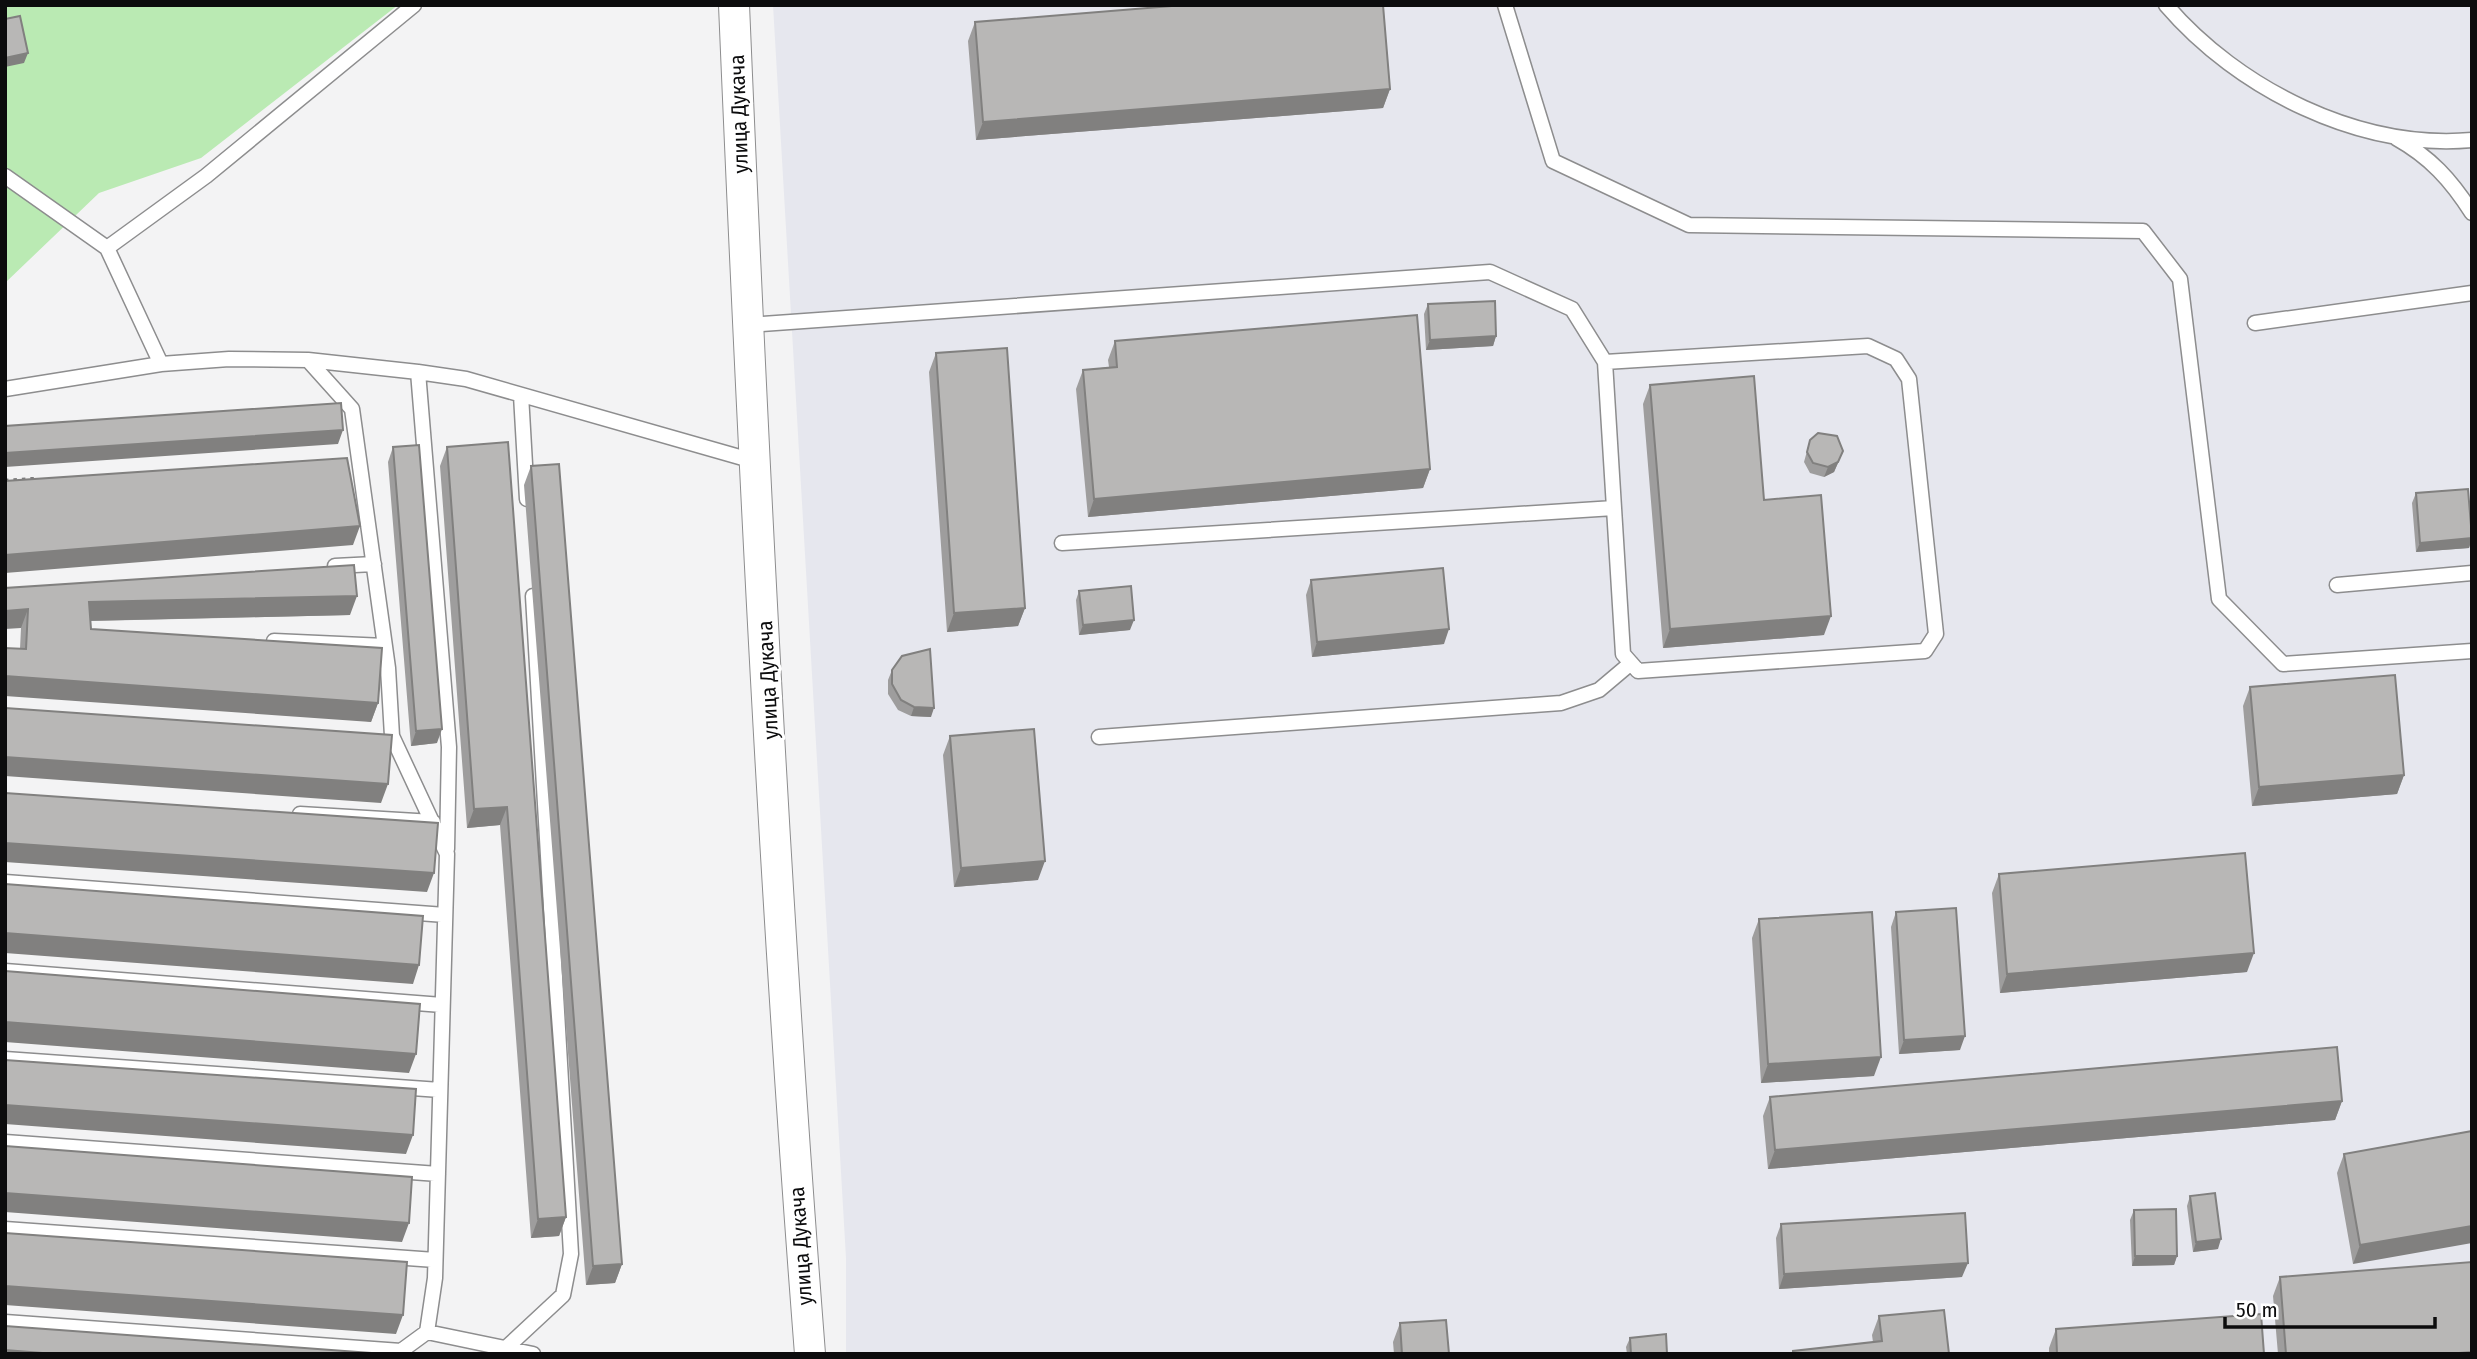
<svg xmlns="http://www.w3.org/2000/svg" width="2477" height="1359" font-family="'Fira Sans Condensed',sans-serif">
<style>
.built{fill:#e6e7ee}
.green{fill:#baeab3}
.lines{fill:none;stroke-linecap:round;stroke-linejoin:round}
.lane-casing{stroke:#8d8d8e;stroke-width:17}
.street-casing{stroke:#8d8d8e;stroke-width:32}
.path{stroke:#7d7d7e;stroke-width:4.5;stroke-dasharray:3.5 5;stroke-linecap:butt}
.lane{stroke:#fff;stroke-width:14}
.street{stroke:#fff;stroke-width:30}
.wall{fill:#9e9d9d}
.shaded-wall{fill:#81807f}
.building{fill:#b8b7b6;stroke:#81807f;stroke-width:2}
.labels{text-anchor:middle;stroke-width:6;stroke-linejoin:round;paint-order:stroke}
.street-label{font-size:21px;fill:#0c0c0d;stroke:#fff}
</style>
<rect width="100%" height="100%" fill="#f3f3f4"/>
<!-- built -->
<path class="built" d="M 773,5 L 2472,5 L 2472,1354 L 846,1354 L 846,1258 Z"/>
<!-- green -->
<path class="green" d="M 5,5 L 398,5 L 201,158 L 99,193 L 5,283 Z"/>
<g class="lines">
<defs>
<path id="lane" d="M 1505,5 L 1553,161 L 1689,225 L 2143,231 L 2180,279 L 2219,599 L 2283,664 L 2472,651
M 2166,5 C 2238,89 2359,150 2472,140
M 2396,138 C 2430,157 2451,180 2472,213
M 5,176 L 107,248 L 161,364 L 229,359 L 308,360 L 352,409 L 388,668 L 392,736 L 447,854 L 435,1278 L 427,1332 L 401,1351 L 5,1322
M 107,248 L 206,176 L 414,5
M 2255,323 L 2472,293
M 748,325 L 1490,272 L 1572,309 L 1605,362 L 1623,654 L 1638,671 L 1925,651 L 1936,634 L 1909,379 L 1896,359 L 1868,346 L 1605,362
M 308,360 L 418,372
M 5,389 L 161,364
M 521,395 L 527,499
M 1062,543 L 1614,508
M 335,566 L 374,564
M 2337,585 L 2472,573
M 274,641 L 385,646
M 1099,737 L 1561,703 L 1599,690 L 1631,663
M 300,814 L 433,822
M 447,849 L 449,747 L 418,372 L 466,379 L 757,462
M 5,882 L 445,915
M 5,971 L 442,1005
M 5,1059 L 440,1090
M 5,1142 L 438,1174
M 5,1229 L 435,1260
M 427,1332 L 533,1354
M 506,1348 L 563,1295 L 571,1254 L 533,596"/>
<path id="street" d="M 734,5 C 753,455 775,905 810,1354"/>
</defs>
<!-- lane casing -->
<use href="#lane" class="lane-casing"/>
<!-- street casing -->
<use href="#street" class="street-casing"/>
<!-- path -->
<path class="path" d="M 5,481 L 36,479"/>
<!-- lane -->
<use href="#lane" class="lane"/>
<!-- street -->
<use href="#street" class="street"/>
</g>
<!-- wall -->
<path class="wall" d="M 975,22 L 1390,89 L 1383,108 L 976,140 L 968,41 Z
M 1428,304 L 1496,336 L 1493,346 L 1426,350 L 1424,314 Z
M 1115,341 L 1430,469 L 1423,488 L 1088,517 L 1076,389 L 1083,370 L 1109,367 L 1108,360 Z
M 936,353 L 1025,608 L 1018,626 L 947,632 L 929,372 Z
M 1650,385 L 1764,500 L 1824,635 L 1663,648 L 1643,404 Z
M 1810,440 L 1839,461 L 1834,472 L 1824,477 L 1810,473 L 1804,462 Z
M 508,442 L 566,1217 L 559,1236 L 531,1238 L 500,825 L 467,828 L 440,466 L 447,447 Z
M 393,447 L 437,743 L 411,746 L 388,462 Z
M 531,466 L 622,1264 L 615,1283 L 586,1285 L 524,485 Z
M 2416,493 L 2472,532 L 2472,540 L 2469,548 L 2416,552 L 2412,503 Z
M 1311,580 L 1444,644 L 1312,657 L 1306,595 Z
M 5,588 L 350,615 L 90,621 L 91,629 L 378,703 L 371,722 L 20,649 L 21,628 Z
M 1079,591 L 1130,630 L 1079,635 L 1076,600 Z
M 892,670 L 931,717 L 911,716 L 898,710 L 888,694 L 888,680 Z
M 2250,687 L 2404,775 L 2397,794 L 2252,806 L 2243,706 Z
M 950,736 L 1038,880 L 954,887 L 943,755 Z
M 1999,874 L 2247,972 L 2000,993 L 1992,893 Z
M 1896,912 L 1960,1050 L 1899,1054 L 1891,927 Z
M 1759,919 L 1874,1076 L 1761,1083 L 1752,938 Z
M 1770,1097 L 2342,1101 L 2335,1120 L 1768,1169 L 1763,1116 Z
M 2472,1131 L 2353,1264 L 2337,1173 L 2344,1154 Z
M 2190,1196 L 2218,1249 L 2193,1252 L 2187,1206 Z
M 2134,1210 L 2177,1256 L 2174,1265 L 2132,1266 L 2130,1220 Z
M 1781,1224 L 1962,1277 L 1779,1289 L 1776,1238 Z
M 2280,1277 L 2472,1354 L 2278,1354 L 2273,1296 Z
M 1879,1316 L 1949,1354 L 1792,1354 L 1793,1351 L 1873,1342 L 1872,1335 Z
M 1400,1323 L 1449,1354 L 1394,1354 L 1393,1342 Z
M 2056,1329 L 2264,1354 L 2049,1354 L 2049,1348 Z
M 1630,1338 L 1667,1354 L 1627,1354 L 1626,1347 Z"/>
<!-- shaded-wall -->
<path class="shaded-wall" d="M 28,53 L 24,63 L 5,67 L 5,58 Z
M 1390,89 L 1383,108 L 976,140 L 983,122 Z
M 1496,336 L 1493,346 L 1426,350 L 1430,340 Z
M 343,430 L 338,444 L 5,467 L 5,453 Z
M 1843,451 L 1834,472 L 1824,477 L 1828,467 Z
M 1430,469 L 1423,488 L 1088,517 L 1094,499 Z
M 360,526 L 353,545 L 5,573 L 5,555 Z
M 2472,538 L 2469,548 L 2416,552 L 2420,543 Z
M 357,596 L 350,615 L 82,621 L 89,602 Z
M 1025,608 L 1018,626 L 947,632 L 954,613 Z
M 28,609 L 21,628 L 5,629 L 5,611 Z
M 1831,616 L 1824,635 L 1663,648 L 1670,629 Z
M 1134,620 L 1130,630 L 1079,635 L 1083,625 Z
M 1449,629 L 1444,644 L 1312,657 L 1317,642 Z
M 5,676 L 378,703 L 371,722 L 5,696 Z
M 914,707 L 934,708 L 931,717 L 911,716 Z
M 442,729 L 437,743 L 411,746 L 416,731 Z
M 5,757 L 388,784 L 381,803 L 5,776 Z
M 2404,775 L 2397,794 L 2252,806 L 2259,787 Z
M 507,807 L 500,825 L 467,828 L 474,809 Z
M 5,843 L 434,873 L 427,892 L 5,862 Z
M 1045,861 L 1038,880 L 954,887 L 961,868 Z
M 5,933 L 419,965 L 413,984 L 5,953 Z
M 2254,953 L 2247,972 L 2000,993 L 2007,974 Z
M 5,1022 L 416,1054 L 409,1073 L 5,1042 Z
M 1965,1036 L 1960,1050 L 1899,1054 L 1904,1040 Z
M 1881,1057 L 1874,1076 L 1761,1083 L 1768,1064 Z
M 2342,1101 L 2335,1120 L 1768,1169 L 1775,1150 Z
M 5,1105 L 413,1135 L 406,1154 L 5,1124 Z
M 5,1193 L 409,1223 L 402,1242 L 5,1212 Z
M 566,1217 L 559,1236 L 531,1238 L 538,1219 Z
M 2472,1226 L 2472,1243 L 2353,1264 L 2360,1245 Z
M 2221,1239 L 2218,1249 L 2193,1252 L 2196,1242 Z
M 2135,1256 L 2177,1256 L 2174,1265 L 2132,1266 Z
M 1968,1263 L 1962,1277 L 1779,1289 L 1784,1274 Z
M 622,1264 L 615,1283 L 586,1285 L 593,1266 Z
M 5,1286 L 403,1315 L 396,1334 L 5,1305 Z
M 5,1350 L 55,1354 L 5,1354 Z"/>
<!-- building -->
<path class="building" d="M 1184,5 L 1383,5 L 1390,89 L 983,122 L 975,22 Z
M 20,16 L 28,53 L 5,58 L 5,19 Z
M 1495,301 L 1496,336 L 1430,340 L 1428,304 Z
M 1417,315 L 1430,469 L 1094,499 L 1083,370 L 1117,367 L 1115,341 Z
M 1007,348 L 1025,608 L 954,613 L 936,353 Z
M 1754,376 L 1764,500 L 1821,495 L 1831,616 L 1670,629 L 1650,385 Z
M 341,403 L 343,430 L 5,453 L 5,426 Z
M 1818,433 L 1837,436 L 1843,451 L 1838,462 L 1828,467 L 1813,463 L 1807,452 L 1810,440 Z
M 508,442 L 566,1217 L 538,1219 L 507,807 L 474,809 L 447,447 Z
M 419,445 L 442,729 L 416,731 L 393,447 Z
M 347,458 L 360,526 L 5,555 L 5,481 Z
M 559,464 L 622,1264 L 593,1266 L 531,466 Z
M 2468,489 L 2472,538 L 2420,543 L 2416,493 Z
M 354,565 L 357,596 L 89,602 L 91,629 L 382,648 L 378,703 L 5,676 L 5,648 L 26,649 L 28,609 L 5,611 L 5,588 Z
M 1443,568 L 1449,629 L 1317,642 L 1311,580 Z
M 1131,586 L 1134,620 L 1083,625 L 1079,591 Z
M 930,649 L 934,708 L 914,707 L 901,700 L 892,684 L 892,670 L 902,656 Z
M 2395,675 L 2404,775 L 2259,787 L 2250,687 Z
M 5,708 L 392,735 L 388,784 L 5,757 Z
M 1034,729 L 1045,861 L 961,868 L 950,736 Z
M 5,793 L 438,823 L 434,873 L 5,843 Z
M 2245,853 L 2254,953 L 2007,974 L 1999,874 Z
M 5,884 L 423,916 L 419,965 L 5,933 Z
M 1956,908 L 1965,1036 L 1904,1040 L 1896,912 Z
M 1872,912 L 1881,1057 L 1768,1064 L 1759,919 Z
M 5,971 L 420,1004 L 416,1054 L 5,1022 Z
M 2337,1047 L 2342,1101 L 1775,1150 L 1770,1097 Z
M 5,1060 L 416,1089 L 413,1135 L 5,1105 Z
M 2472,1131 L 2472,1226 L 2360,1245 L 2344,1154 Z
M 5,1146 L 412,1177 L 409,1223 L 5,1193 Z
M 2215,1193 L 2221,1239 L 2196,1242 L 2190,1196 Z
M 2176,1209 L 2177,1256 L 2135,1256 L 2134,1210 Z
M 1965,1213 L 1968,1263 L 1784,1274 L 1781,1224 Z
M 5,1233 L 407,1262 L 403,1315 L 5,1286 Z
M 2472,1262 L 2472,1352 L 2446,1354 L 2286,1354 L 2280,1277 Z
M 1944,1310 L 1949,1354 L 1793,1354 L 1793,1351 L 1882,1341 L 1879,1316 Z
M 2261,1314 L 2264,1354 L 2057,1354 L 2056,1329 Z
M 1446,1320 L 1449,1354 L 1402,1354 L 1400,1323 Z
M 5,1326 L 385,1354 L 55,1354 L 5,1350 Z
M 1666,1334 L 1667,1354 L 1631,1354 L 1630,1338 Z"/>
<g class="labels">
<!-- street labels -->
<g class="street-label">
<text transform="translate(739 114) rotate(-92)" y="7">улица Дукача</text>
<text transform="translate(768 680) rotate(-93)" y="7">улица Дукача</text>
<text transform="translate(801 1246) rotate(-94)" y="7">улица Дукача</text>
</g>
</g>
<!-- border -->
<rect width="2477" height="1359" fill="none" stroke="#0c0c0d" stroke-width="14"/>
<!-- scale -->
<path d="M2225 1317v10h210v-10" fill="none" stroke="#0c0c0d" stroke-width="3.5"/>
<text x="2236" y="1317" font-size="21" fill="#0c0c0d" stroke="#ffffff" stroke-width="5" paint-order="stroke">50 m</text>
</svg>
